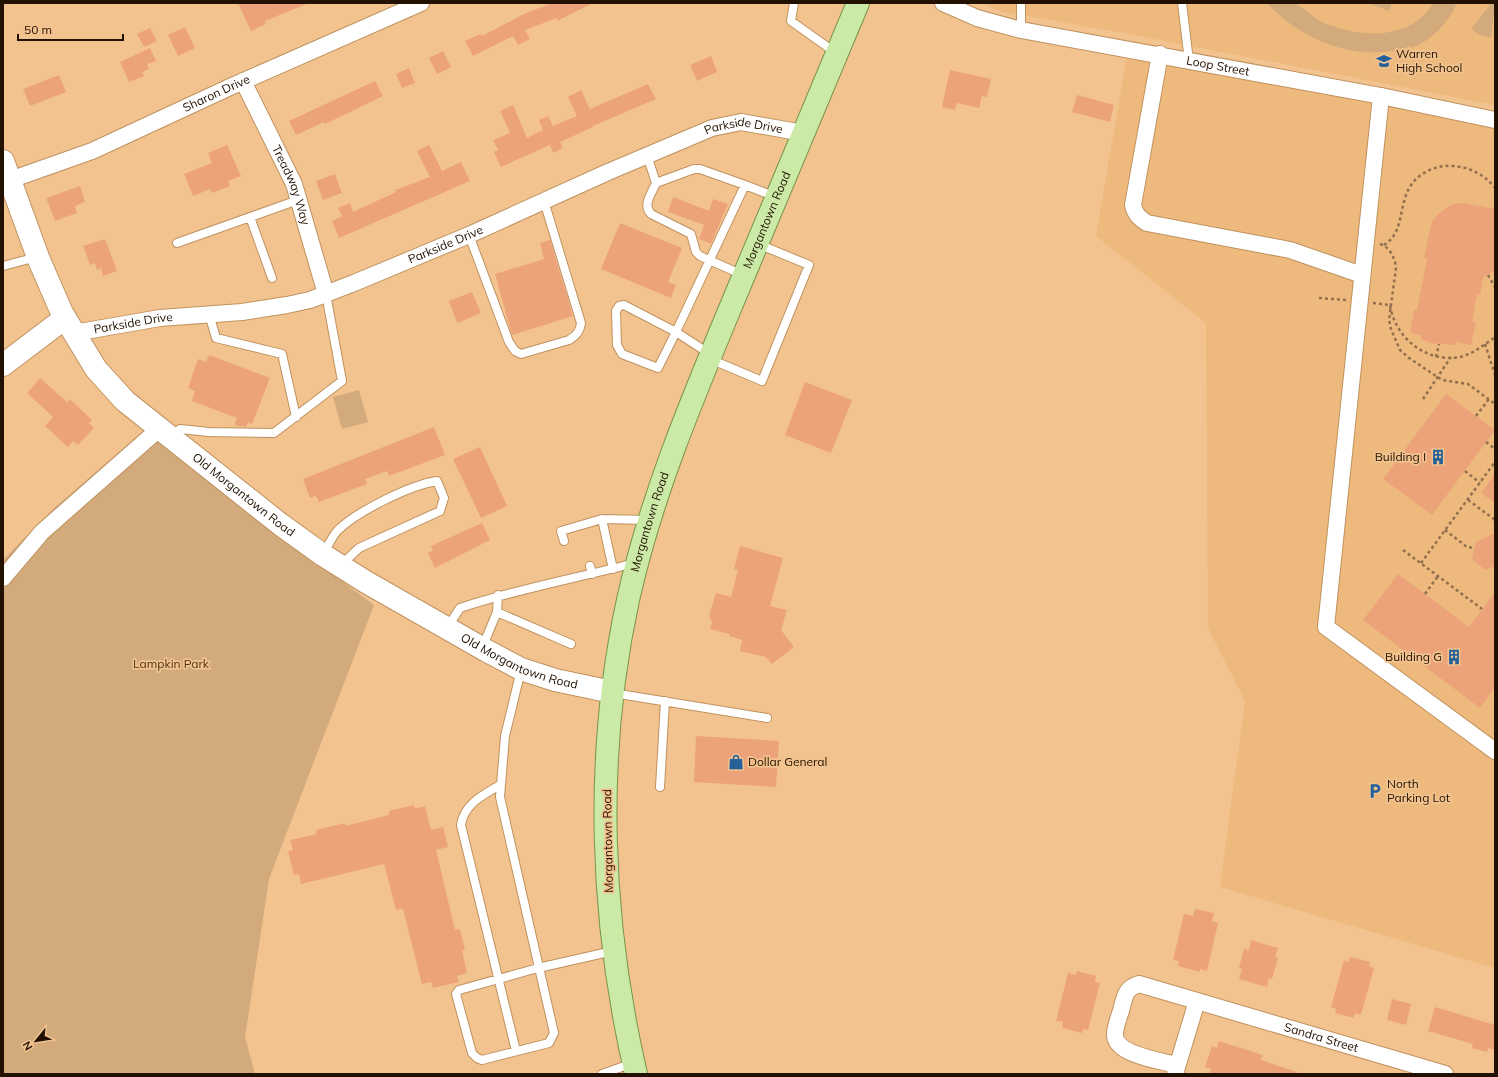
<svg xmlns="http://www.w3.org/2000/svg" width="1498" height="1077" font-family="Mulish,sans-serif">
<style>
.built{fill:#edb97d}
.green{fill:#d2aa7c}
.building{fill:#eda37a}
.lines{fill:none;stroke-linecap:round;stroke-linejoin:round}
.lane-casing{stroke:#bf925f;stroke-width:10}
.street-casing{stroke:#bf925f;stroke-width:18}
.secondary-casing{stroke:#bf925f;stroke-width:24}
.primary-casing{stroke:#799447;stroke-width:24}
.path{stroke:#92704d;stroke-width:2.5;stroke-dasharray:3 3;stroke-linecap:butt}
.lane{stroke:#fff;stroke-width:8}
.street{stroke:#fff;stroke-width:16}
.secondary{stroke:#fff;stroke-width:22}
.primary{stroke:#cbe9a7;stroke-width:22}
.labels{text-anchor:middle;stroke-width:3.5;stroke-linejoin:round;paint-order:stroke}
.poi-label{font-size:12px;fill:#210;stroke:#f2c38f;text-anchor:start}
.street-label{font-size:12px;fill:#210;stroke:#f2c38f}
.park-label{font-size:12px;fill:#4b3317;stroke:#f2c38f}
</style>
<rect width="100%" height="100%" fill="#f2c38f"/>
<!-- built -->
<path class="built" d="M 982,3 L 1495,3 L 1495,105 L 1134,35 L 999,11 Z
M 1128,50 L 1495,120 L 1495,968 L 1220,887 L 1245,701 L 1208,628 L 1206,323 L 1096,236 Z"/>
<!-- green -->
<path class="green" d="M 1267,3 C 1275,3 1289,0 1295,3 C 1304,8 1311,16 1320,21 C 1356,38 1411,42 1433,3 L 1457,3 C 1448,24 1432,39 1412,48 L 1411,46 C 1361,64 1302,42 1267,3 Z
M 1369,3 L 1392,3 L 1389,11 Z
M 1490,3 L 1495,3 L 1491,38 L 1480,35 L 1471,29 L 1490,5 Z
M 359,390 L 368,422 L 342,429 L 333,397 Z
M 143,431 L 247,511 L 374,605 L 269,879 L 245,1037 L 255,1074 L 3,1074 L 3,560 L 53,509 Z"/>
<!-- building -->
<path class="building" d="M 238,3 L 309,3 L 265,21 L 266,24 L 251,31 Z
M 552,3 L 593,3 L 557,21 L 557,18 L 525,30 L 530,39 L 518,45 L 513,36 L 473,56 L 465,41 L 480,34 L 482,36 L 524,14 Z
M 185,27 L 195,48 L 178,56 L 168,35 Z
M 150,28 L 157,41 L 144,47 L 137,34 Z
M 150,48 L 156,61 L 147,64 L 149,69 L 142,72 L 144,76 L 129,82 L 120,62 Z
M 443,51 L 451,67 L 437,74 L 429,58 Z
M 711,56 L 717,72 L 697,81 L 690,65 Z
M 409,68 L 415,83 L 402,88 L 396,74 Z
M 950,70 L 991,79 L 987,97 L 982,96 L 979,108 L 957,103 L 955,110 L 942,107 Z
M 59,75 L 66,92 L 30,106 L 23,89 Z
M 375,81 L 383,96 L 325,124 L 324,122 L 296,135 L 289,121 Z
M 648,84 L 656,99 L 593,126 L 593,127 L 560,142 L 563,148 L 553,153 L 550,145 L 501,167 L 494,152 L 498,150 L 493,140 L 510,133 L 500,111 L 513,105 L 527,138 L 543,130 L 539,120 L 548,116 L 553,126 L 577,116 L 568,97 L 581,90 L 590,109 Z
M 1077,95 L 1114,105 L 1110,122 L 1072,112 Z
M 227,145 L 241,176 L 228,181 L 230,186 L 212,193 L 210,189 L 193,196 L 184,174 L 212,163 L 208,153 Z
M 429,145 L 442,171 L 461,162 L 470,181 L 339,238 L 332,221 L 342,216 L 338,208 L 350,203 L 353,212 L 396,192 L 395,190 L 430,177 L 417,151 Z
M 335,174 L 342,193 L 323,200 L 316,181 Z
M 80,186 L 85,202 L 75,206 L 77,213 L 55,221 L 46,198 Z
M 673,197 L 709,211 L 713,199 L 728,204 L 711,244 L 699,239 L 704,225 L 668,212 Z
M 1463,203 L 1495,209 L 1495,270 L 1483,278 L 1480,295 L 1477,294 L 1472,321 L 1476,322 L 1471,345 L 1456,342 L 1455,345 L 1430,343 L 1421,339 L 1421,335 L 1410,333 L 1414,310 L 1417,310 L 1427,259 L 1424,258 L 1430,229 L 1433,220 L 1439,213 L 1453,204 Z
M 620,223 L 682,248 L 668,282 L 676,285 L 671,298 L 601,269 Z
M 105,239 L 117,271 L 103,276 L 101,268 L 97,270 L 95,263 L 90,265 L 83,246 Z
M 550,240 L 573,316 L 512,335 L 495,274 L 544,259 L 540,243 Z
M 472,292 L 481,313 L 457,323 L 449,301 Z
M 209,355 L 270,378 L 252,424 L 248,422 L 246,427 L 234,425 L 237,418 L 192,401 L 195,391 L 188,388 L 198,359 L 206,362 Z
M 40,378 L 67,402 L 70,399 L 92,420 L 89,423 L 94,428 L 78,445 L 73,441 L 68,447 L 45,426 L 53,417 L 27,393 Z
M 805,382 L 852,400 L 831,453 L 785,435 Z
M 1446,394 L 1495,430 L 1432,515 L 1383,479 Z
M 434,427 L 445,455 L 389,476 L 387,471 L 365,479 L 367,484 L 319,502 L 316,496 L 310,498 L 303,479 Z
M 480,447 L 507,506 L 481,518 L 453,459 Z
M 1495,474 L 1495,503 L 1481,493 Z
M 482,523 L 490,540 L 435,568 L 428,553 L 433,550 L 431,546 Z
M 1495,533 L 1495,566 L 1485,570 L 1472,559 L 1476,542 Z
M 740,546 L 783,558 L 770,606 L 787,610 L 781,630 L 794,647 L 772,664 L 766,657 L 740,651 L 742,640 L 729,636 L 729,634 L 710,629 L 712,622 L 709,616 L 716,593 L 731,597 L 738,570 L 734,569 Z
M 1398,574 L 1469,627 L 1495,592 L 1495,687 L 1480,708 L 1363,620 Z
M 696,736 L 779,741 L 776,787 L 694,782 Z
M 414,805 L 415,809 L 425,806 L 431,830 L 443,827 L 448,847 L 436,850 L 455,930 L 460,929 L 465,950 L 462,951 L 467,973 L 457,976 L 459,982 L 433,988 L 431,982 L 422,984 L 403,909 L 396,910 L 384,864 L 301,884 L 299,874 L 294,875 L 288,851 L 293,850 L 290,840 L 317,834 L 316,830 L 345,823 L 345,826 L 389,815 L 389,811 Z
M 1195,909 L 1214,913 L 1212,921 L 1218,923 L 1207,971 L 1200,969 L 1200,972 L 1178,966 L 1179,961 L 1173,960 L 1184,914 L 1193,916 Z
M 1251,940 L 1278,948 L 1275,957 L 1278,958 L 1272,979 L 1269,978 L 1267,987 L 1239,979 L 1242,969 L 1239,968 L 1244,949 L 1249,950 Z
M 1350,957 L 1370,962 L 1369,966 L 1374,968 L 1361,1015 L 1355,1013 L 1354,1018 L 1335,1013 L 1336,1009 L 1331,1007 L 1344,960 L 1348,962 Z
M 1077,971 L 1096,976 L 1095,982 L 1100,983 L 1088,1030 L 1083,1029 L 1082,1033 L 1062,1028 L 1063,1022 L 1056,1021 L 1068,973 L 1076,975 Z
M 1392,999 L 1411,1004 L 1406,1025 L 1387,1020 Z
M 1435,1007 L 1495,1025 L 1495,1050 L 1488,1048 L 1487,1052 L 1472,1048 L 1473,1044 L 1428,1031 Z
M 1219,1041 L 1263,1055 L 1261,1060 L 1297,1072 L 1297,1074 L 1209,1074 L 1211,1069 L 1205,1067 L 1212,1046 L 1217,1048 Z"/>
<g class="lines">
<defs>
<path id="lane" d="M 794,3 L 791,21 L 836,53
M 1021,3 L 1021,30
M 1182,3 L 1189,61
M 647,155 L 656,183
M 250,217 L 272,278
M 469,235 L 509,342 L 515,351 L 521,354 L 569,340 C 577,335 580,331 581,323 L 544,201
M 177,243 L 298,200
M 3,266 L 37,257
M 743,275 L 700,256 L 696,252 L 691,234 L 651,214 C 642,205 652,193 656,183 L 694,169 L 700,169 L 745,185
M 624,305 L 676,332 L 658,368 L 622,354 L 617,345 L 616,311 L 619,306 Z
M 209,314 L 216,338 L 282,354 L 296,417
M 710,354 L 676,332 L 745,185 L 776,197
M 710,359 L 762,381 L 809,265 L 758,244
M 171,437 L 180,429 L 209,432 L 274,433 L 342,381 L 326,294
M 602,519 L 613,569
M 564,541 L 561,531 L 602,519 L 648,520
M 323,554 C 328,547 332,536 338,530 C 358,511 410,485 437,481 L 444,498 L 440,511 L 359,548 L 341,565
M 590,566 L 592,574
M 498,595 L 497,612 L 571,644
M 447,628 L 460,608 C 517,589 577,578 635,563
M 482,648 L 497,612
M 521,670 L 505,736 L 500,797 L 554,1033 L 549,1043 L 482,1060 L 477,1058 L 472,1053 L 456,994 L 459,990 L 538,968 L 613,951
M 613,693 L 767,718
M 500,785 C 483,795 464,804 461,825 L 516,1051
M 660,787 L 665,701
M 602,1074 L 633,1063"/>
<g id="street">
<path id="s1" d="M 943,3 L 977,18 L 1021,30 L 1381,96 L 1495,120"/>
<path d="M 1160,54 L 1133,205 C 1135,214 1139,218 1147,223 L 1290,250 L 1362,275"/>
<path id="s2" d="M 243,81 L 294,184 L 326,294"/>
<path d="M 1381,96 L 1326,627 L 1495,751"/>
<path id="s3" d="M 10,180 L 92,151 L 230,87 L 421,3"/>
<path id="s4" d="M 74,333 L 160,318 L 242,312 L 287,305 L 310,300 L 354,283 L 469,235 L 608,172 L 712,128 L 741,122 L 803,133"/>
<path d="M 3,578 L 42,532 L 159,429"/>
<path id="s5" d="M 1177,1065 C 1162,1061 1114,1055 1115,1034 C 1115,1026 1120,1015 1122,1007 C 1125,995 1126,988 1139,984 L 1445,1074"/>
<path d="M 1175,1074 L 1197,1001"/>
</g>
<g id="secondary">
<path id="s6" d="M 3,161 L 39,260 L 62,313 L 96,369 L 125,401 L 280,524 L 323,555 L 366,582 L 487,651 L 521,669 L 555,680 L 612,692"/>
<path d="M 3,365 L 65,318"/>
</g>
<g id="primary">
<path id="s7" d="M 636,1074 C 600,919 594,756 628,600 C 651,496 693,397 734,299 C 775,200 817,102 858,3"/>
</g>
</defs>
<!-- lane casing -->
<use href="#lane" class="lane-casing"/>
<!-- street casing -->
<use href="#street" class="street-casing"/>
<!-- secondary casing -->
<use href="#secondary" class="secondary-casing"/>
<!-- primary casing -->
<use href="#primary" class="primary-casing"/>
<!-- path -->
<path class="path" d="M 1380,244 C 1390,247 1395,258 1396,268 L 1389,320 L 1391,329 L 1400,350 L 1409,358 L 1442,380 L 1468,384 L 1495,404
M 1384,245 C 1409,230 1394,194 1421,175 C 1431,168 1442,165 1453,166 C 1470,167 1485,175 1495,188
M 1488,275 L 1495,287
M 1319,298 L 1346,300
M 1373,303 L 1390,305 C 1395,338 1426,363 1460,357 C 1473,354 1484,345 1495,337
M 1485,344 L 1495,375
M 1436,357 L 1439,344
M 1423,399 L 1451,357
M 1476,416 L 1489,399
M 1486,442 L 1495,449
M 1465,471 L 1480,483
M 1468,500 L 1495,520
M 1445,530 L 1467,547 L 1474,548
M 1403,550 L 1482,609
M 1421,563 L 1495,462
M 1425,594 L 1438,576"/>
<!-- lane -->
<use href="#lane" class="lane"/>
<!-- street -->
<use href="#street" class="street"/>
<!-- secondary -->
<use href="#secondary" class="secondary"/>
<!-- primary -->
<use href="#primary" class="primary"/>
</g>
<!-- icons -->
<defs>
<symbol id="school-bare" viewBox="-9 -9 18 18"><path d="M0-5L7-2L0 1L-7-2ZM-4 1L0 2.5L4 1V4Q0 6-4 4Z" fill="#266299" stroke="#f2c38f" stroke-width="2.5" paint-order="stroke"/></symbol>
<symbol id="building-bare" viewBox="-9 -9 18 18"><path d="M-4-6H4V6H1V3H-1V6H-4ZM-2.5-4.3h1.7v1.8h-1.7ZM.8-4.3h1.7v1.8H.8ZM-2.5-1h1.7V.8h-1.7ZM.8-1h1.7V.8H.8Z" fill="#266299" stroke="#f2c38f" stroke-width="2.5" paint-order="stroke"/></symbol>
<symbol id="shop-bare" viewBox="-9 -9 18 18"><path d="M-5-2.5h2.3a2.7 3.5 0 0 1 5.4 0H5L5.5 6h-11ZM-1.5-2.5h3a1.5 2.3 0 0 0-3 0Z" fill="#266299" stroke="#f2c38f" stroke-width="2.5" paint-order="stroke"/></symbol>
<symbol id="parking-bare" viewBox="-9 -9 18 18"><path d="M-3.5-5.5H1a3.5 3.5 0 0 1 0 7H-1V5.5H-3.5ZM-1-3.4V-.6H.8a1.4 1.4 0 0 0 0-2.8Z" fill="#266299" stroke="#f2c38f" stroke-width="2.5" paint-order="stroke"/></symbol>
</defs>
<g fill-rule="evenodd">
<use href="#school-bare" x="1373" y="50" width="22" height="22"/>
<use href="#building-bare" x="1427" y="446" width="22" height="22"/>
<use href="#building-bare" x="1443" y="646" width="22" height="22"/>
<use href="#shop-bare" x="725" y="751" width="22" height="22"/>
<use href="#parking-bare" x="1364" y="780" width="22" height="22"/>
</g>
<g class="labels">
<!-- poi labels -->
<g class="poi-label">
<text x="1396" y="58">Warren<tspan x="1396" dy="14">High School</tspan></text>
<text x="1426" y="461" text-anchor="end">Building I</text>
<text x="1442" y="661" text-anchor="end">Building G</text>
<text x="748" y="766">Dollar General</text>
<text x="1387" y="788">North<tspan x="1387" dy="14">Parking Lot</tspan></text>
</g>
<!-- street labels -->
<g class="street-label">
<text dy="4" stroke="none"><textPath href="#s1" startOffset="283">Loop Street</textPath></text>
<text dy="4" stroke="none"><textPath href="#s3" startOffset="224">Sharon Drive</textPath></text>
<text dy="4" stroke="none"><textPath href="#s4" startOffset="708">Parkside Drive</textPath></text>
<text dy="4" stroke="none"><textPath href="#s2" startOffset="115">Treadway Way</textPath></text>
<text dy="4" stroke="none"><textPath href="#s7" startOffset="883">Morgantown Road</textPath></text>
<text dy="4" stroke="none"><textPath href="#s4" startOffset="385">Parkside Drive</textPath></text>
<text dy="4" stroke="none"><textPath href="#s4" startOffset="60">Parkside Drive</textPath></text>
<text dy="4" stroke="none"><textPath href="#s6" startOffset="423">Old Morgantown Road</textPath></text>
<text dy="4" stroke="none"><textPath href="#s7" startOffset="559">Morgantown Road</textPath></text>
<text dy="4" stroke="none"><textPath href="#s6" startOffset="747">Old Morgantown Road</textPath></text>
<text transform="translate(608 841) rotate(-91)" y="4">Morgantown Road</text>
<text dy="4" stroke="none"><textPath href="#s5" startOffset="322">Sandra Street</textPath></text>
</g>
<!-- park labels -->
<g class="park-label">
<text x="171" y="668">Lampkin Park</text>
</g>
</g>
<!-- border -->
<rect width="1498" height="1077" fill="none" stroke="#221100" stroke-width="8"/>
<!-- north arrow -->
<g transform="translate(36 1041) rotate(240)" stroke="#f2c38f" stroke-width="3" paint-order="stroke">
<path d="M0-3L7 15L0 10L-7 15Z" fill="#221100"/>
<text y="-6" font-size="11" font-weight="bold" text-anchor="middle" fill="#221100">N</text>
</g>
<!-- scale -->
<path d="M18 34v6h105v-6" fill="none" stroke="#221100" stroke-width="2"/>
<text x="24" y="34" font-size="12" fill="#221100" stroke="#f2c38f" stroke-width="3" paint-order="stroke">50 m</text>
</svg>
